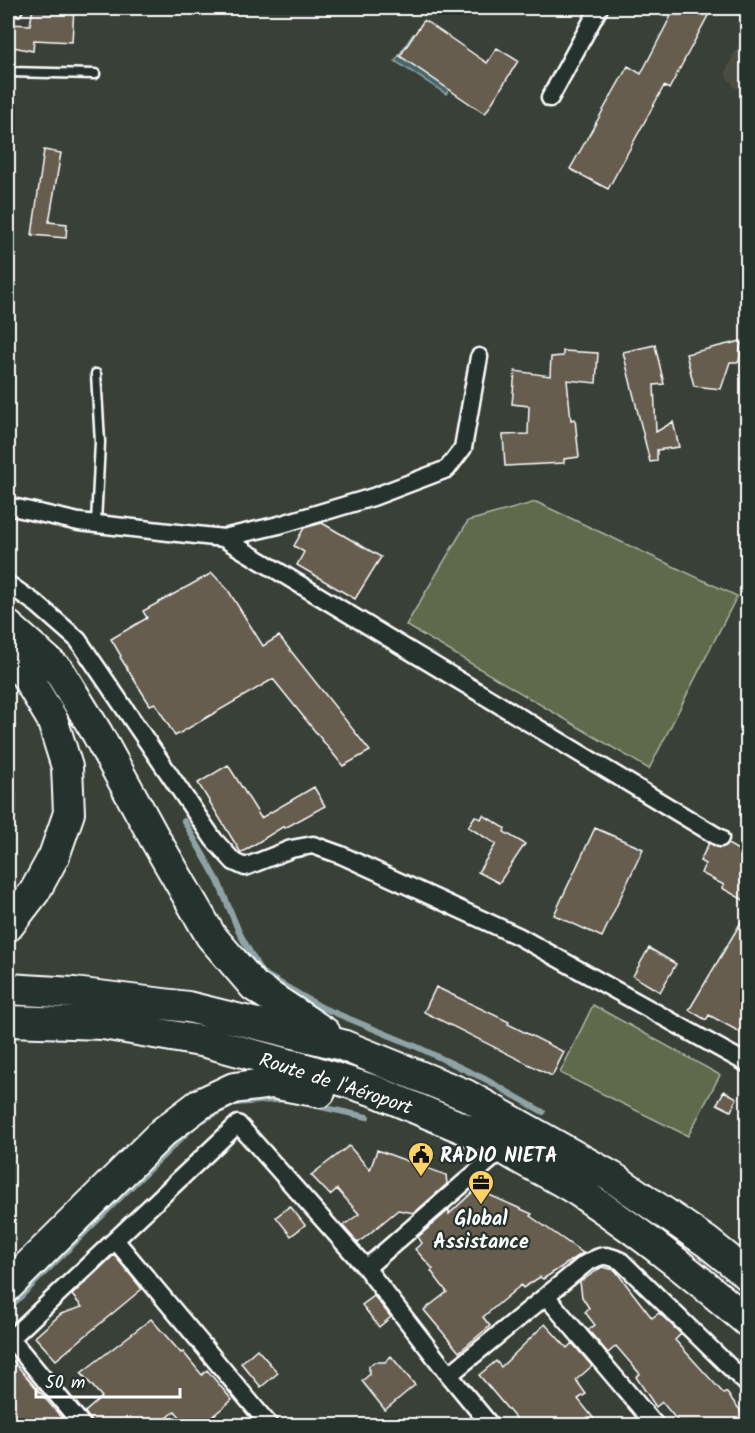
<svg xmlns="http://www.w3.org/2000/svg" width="755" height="1433" font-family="Kalam,sans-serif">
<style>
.built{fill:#4a4d42}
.green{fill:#5f6b4c;stroke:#afb5a6;stroke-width:1.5}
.water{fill:#44656b;stroke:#8fa3a6;stroke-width:1.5}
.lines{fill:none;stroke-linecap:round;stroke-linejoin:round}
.stream{stroke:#8fa3a6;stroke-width:6}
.building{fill:#665d4f;stroke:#fff;stroke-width:1.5}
.lane-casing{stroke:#fff;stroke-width:13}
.street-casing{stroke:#fff;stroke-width:21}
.highway-casing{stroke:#fff;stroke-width:34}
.lane{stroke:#26332d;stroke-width:8}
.street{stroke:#26332d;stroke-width:16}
.highway{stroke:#26332d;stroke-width:30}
.labels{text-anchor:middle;stroke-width:4.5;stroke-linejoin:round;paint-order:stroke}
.street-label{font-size:20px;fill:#fff;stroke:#26332d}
.poi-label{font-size:20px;font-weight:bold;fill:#fff;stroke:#26332d;text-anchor:start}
</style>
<rect width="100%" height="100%" fill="#394037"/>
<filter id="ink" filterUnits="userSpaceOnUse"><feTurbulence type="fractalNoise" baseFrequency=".0167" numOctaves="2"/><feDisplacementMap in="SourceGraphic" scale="12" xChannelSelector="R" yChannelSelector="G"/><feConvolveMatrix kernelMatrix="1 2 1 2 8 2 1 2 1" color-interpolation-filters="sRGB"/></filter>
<g filter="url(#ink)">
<!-- built -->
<path class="built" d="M 747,26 L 747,93 L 732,86 L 733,83 L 728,80 L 725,73 Z"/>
<!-- green -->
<path class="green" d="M 536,502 L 737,596 L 649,769 L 406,625 L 468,521 Z
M 8,754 C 18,785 19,817 8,848 Z
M 593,1005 L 720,1075 L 688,1136 L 560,1073 Z"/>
<!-- water -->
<path class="water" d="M 413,34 L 464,66 L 446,94 L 395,61 Z"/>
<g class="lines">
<!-- stream -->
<path class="stream" d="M 184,821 L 218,881 L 239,932 L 261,972 L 323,1008 L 415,1046 L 485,1079 L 543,1112
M 312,1105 L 367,1117
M 8,1309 L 136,1182 L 197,1123 L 235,1103 L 288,1099"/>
</g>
<!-- building -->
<path class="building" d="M 33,8 L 74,8 L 72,42 L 34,40 L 33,51 L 8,46 L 8,24 L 30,25 Z
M 675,8 L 712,8 L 669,89 L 664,86 L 608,189 L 570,169 L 628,66 L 641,74 Z
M 424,20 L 487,63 L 497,48 L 518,61 L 485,114 L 400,56 Z
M 44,150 L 61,153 L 49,222 L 67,224 L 66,238 L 32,235 Z
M 741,341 L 739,362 L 730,362 L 721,389 L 694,386 L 686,354 Z
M 655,345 L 664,384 L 654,385 L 656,432 L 673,422 L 679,447 L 657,450 L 657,461 L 650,462 L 623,352 Z
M 563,351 L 598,353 L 596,383 L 567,380 L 571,420 L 575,419 L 579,457 L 564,459 L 564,463 L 505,466 L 503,435 L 528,434 L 529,406 L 512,404 L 515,371 L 550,376 L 551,357 L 563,356 Z
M 322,523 L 381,557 L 355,599 L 297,565 L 304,552 L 294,546 L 304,528 Z
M 212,573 L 228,590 L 263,646 L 279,636 L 370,751 L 343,766 L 273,679 L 175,736 L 155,703 L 150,705 L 120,657 L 121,656 L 111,639 L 147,618 L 143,611 Z
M 228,765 L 261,818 L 314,787 L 325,806 L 285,828 L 284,826 L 241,853 L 198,783 Z
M 483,815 L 505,828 L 504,832 L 525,844 L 499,883 L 478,872 L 496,844 L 468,827 L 475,816 L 481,819 Z
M 595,828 L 643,849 L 602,937 L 554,915 Z
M 709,843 L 719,848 L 728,844 L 747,855 L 747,902 L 722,888 L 724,885 L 701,873 L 705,864 L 700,861 Z
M 747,912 L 747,1036 L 709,1015 L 706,1020 L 689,1010 Z
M 649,948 L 676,964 L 660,992 L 633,976 Z
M 436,987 L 509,1022 L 508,1024 L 564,1052 L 552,1076 L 424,1012 Z
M 724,1091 L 737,1098 L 731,1111 L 717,1104 Z
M 349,1146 L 370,1170 L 377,1150 L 446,1175 L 447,1184 L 414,1213 L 398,1210 L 358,1243 L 343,1226 L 359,1214 L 337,1189 L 330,1195 L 311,1175 Z
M 476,1189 L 532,1214 L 530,1216 L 583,1253 L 543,1279 L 540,1277 L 523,1288 L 521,1285 L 483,1317 L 490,1326 L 459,1352 L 424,1310 L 447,1292 L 431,1271 L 433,1269 L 415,1249 L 422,1243 L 418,1237 L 449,1210 L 449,1214 Z
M 290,1206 L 305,1225 L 291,1236 L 276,1217 Z
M 114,1255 L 142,1289 L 56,1360 L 35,1337 L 61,1314 L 82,1307 L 72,1295 Z
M 602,1267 L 615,1270 L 652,1318 L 659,1313 L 681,1334 L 675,1340 L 724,1394 L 726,1392 L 747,1419 L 747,1425 L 681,1425 L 662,1402 L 656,1407 L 636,1377 L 640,1374 L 616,1346 L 608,1353 L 588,1330 L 595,1325 L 585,1312 L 589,1308 L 582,1297 L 580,1282 Z
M 374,1296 L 391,1317 L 379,1327 L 362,1305 Z
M 151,1319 L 181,1353 L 183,1352 L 202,1375 L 207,1370 L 232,1400 L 202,1425 L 187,1425 L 175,1411 L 159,1425 L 93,1425 L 85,1412 L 102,1397 L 81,1373 Z
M 545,1324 L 567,1348 L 572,1343 L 592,1366 L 576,1380 L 586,1394 L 578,1399 L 599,1425 L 521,1425 L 479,1375 L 496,1361 L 501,1367 Z
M 257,1349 L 278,1373 L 261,1387 L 241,1363 Z
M 8,1355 L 43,1396 L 68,1425 L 8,1425 Z
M 391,1356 L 415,1385 L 385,1410 L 362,1381 L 369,1375 L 369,1366 L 374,1362 L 385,1362 Z"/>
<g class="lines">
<defs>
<path id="lane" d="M 8,11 L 17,11
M 8,72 L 95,74
M 96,523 L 100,442 L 96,374"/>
<path id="street" d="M 550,98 L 599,8
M 8,506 L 79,522 L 223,538 L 279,525 L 373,497 L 447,469 L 463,448 L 479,357
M 223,538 L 720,838
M 8,584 L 38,605 L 78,640 L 214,840 L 234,862 L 245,867 L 291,849 L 313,845 L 341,855 L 518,936 L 748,1064
M 116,1241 L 270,1426
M 366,1268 L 503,1149
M 546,1296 L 656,1426
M 10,1338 L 83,1426
M 8,1341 L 238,1124 L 366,1268 L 449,1375 L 491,1426
M 449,1375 L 585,1264 C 601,1255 604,1253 621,1261 L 748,1385"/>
<path id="highway" d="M 8,626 L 59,671 L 97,733 L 155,839 L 211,936 L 254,986 L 325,1033
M 8,660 L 25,674 L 52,719 L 67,767 L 69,813 L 54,856 L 35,891 L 8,926
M 8,989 L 74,993 L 188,1007 L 342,1045 L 466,1095 L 612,1177 L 707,1242 L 748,1275
M 8,1021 L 103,1024 L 206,1042 L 313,1071 L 375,1091 L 489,1139 C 519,1161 554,1174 584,1195 C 641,1233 696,1277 748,1322
M 8,1286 L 163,1132 L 200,1104 L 234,1088 L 272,1083 L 320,1092"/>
</defs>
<!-- lane casing -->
<use href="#lane" class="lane-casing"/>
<!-- street casing -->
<use href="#street" class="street-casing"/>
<!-- highway casing -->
<use href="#highway" class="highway-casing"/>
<!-- lane -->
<use href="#lane" class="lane"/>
<!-- street -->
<use href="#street" class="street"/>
<!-- highway -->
<use href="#highway" class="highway"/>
</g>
</g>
<!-- icons -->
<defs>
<symbol id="civic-pin" viewBox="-11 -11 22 30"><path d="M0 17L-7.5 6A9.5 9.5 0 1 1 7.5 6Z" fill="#ffd166" stroke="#26332d"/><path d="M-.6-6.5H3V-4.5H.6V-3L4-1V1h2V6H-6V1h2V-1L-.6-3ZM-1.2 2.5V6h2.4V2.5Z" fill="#111"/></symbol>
<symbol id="office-pin" viewBox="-11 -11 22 30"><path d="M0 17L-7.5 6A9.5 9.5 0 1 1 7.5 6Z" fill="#ffd166" stroke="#26332d"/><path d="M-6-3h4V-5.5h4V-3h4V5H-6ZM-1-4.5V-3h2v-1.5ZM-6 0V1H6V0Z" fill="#111"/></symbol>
</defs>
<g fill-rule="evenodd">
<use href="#civic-pin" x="406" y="1140" width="30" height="40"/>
<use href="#office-pin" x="466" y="1168" width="30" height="40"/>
</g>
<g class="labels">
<!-- street labels -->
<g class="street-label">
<text transform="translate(336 1083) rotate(18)" y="7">Route de l'Aéroport</text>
</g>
<!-- poi labels -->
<g class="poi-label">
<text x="440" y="1162">RADIO NIETA</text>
<text x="481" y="1225" text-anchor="middle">Global<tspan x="481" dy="23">Assistance</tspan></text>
</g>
</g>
<!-- margin -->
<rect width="755" height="1433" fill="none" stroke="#26332d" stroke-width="30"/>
<rect x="15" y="15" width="725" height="1403" fill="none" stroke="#fff" stroke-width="2" filter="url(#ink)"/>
<!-- scale -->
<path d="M36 1388v9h144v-9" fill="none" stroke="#ffffff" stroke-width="3"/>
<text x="45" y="1388" font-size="18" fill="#ffffff" stroke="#26332d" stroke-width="4.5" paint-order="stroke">50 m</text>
</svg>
